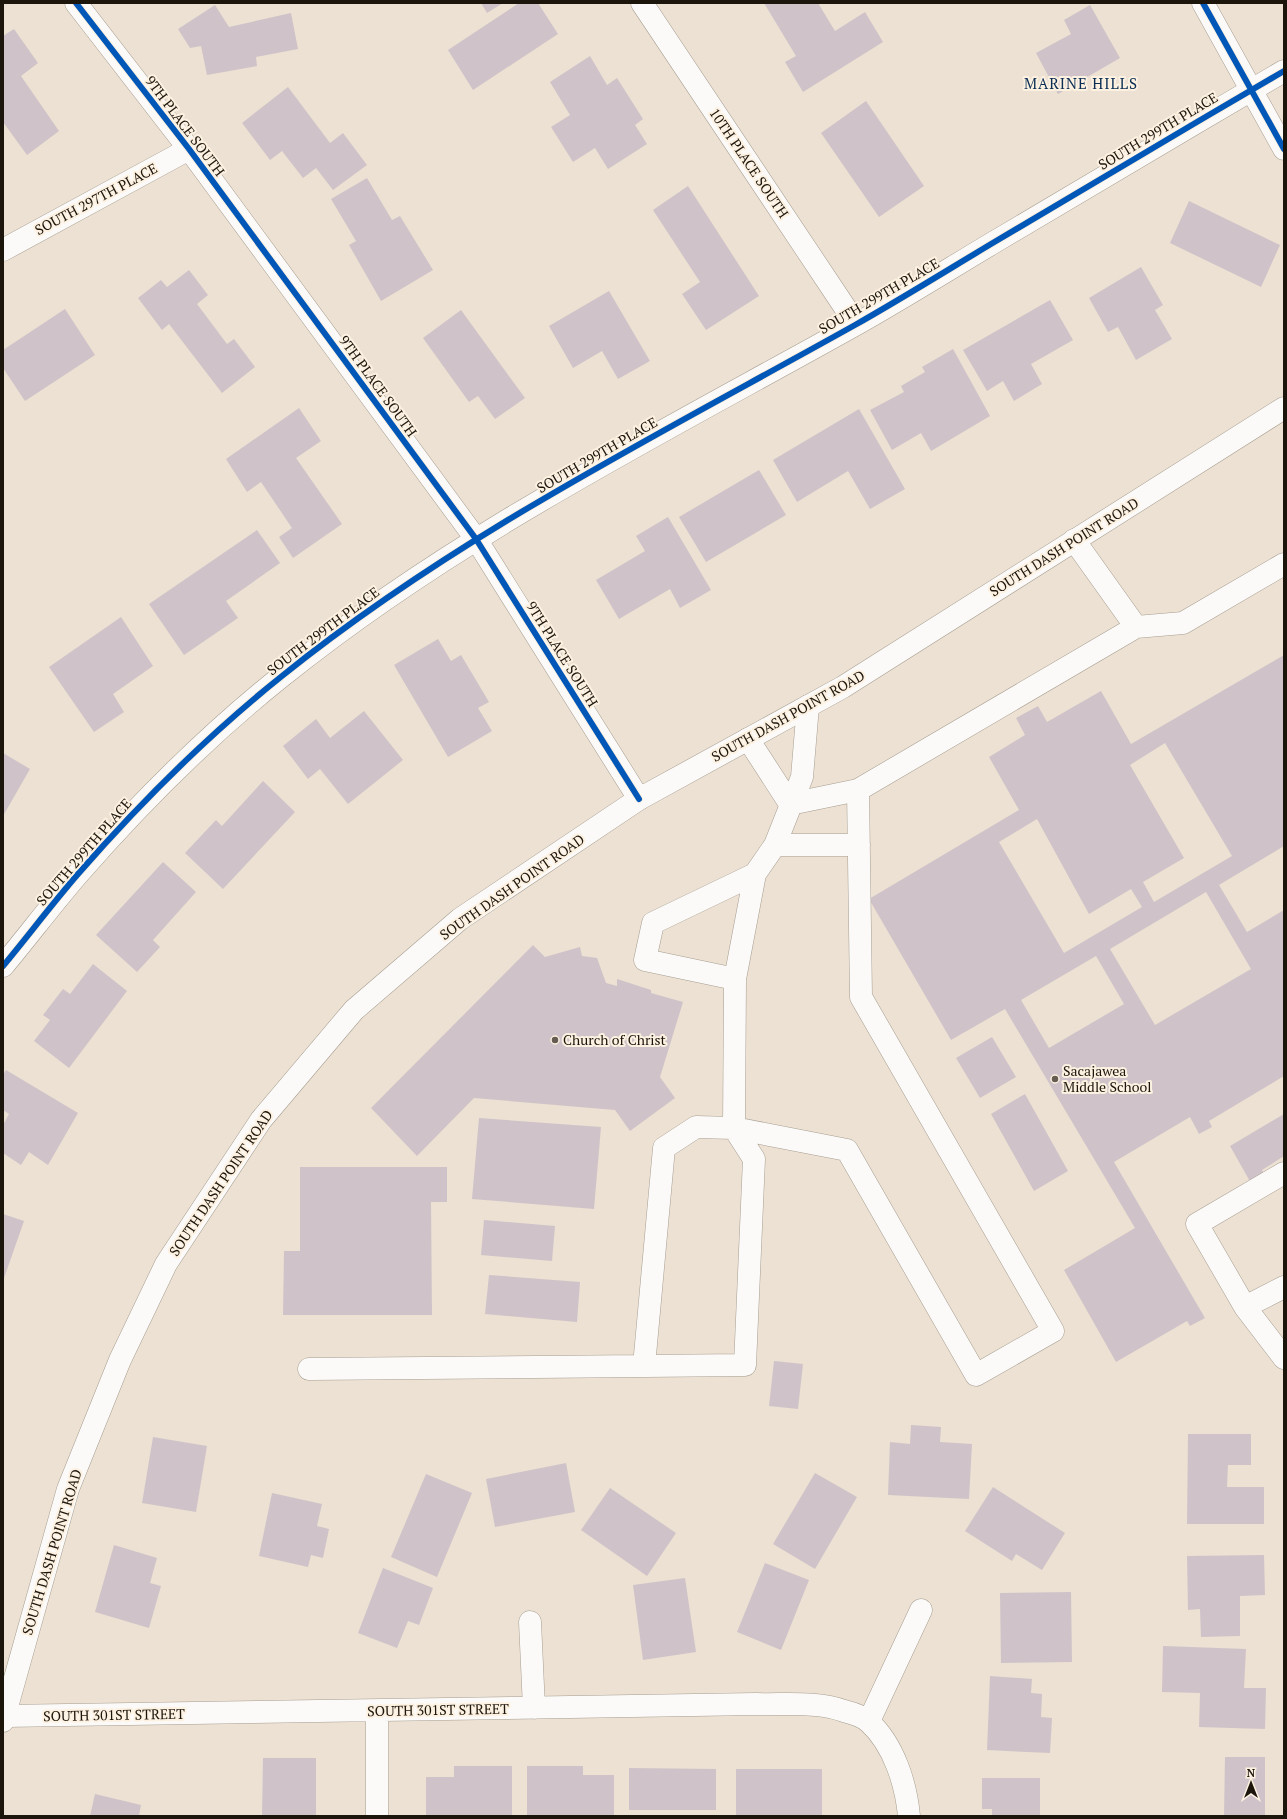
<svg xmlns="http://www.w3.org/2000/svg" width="1287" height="1819" font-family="'PT Serif',serif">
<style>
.building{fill:#cfc3c9;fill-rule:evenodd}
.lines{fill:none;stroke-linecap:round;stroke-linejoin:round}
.minor-casing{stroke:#a69e92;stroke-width:23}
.major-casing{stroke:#a69e92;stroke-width:23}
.minor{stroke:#fcfaf8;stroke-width:22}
.major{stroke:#fcfaf8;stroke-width:22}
.cycleway-casing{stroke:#fdf1e1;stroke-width:8}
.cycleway{stroke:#0057b8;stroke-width:6}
.poi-dot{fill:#655c51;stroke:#fdf1e1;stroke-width:1.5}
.labels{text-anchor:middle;stroke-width:4;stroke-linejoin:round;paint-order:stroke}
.street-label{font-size:14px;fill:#1c150c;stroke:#fdf1e1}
.poi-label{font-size:14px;fill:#1c150c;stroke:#fdf1e1;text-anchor:start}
.neighbourhood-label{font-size:15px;letter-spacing:1px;fill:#092d53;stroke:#fdf1e1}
</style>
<rect width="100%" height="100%" fill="#ece1d2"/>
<!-- building -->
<path class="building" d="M 481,3 L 503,3 L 487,13 Z
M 519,3 L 538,3 L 558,34 L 473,90 L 448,50 Z
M 764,3 L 818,3 L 835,31 L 865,12 L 883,42 L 803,92 L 785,62 L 796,56 Z
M 215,5 L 229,27 L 291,13 L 298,49 L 256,57 L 257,66 L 207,75 L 201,46 L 190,48 L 178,29 Z
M 1090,5 L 1120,58 L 1058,94 L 1036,53 L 1071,34 L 1064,20 Z
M 14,29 L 38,63 L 21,76 L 59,131 L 27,155 L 3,122 L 3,36 Z
M 590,56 L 607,85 L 617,78 L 643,119 L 635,125 L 647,144 L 608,169 L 595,148 L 573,162 L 551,127 L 570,115 L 550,82 Z
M 288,87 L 330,143 L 343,133 L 367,165 L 333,190 L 316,168 L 303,178 L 282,151 L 270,160 L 242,123 Z
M 866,101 L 924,186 L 879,217 L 821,133 Z
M 367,178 L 392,220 L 400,216 L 433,270 L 381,301 L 349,245 L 356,241 L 331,199 Z
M 688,186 L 759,296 L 706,330 L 682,294 L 700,282 L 653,210 Z
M 1189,201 L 1280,245 L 1261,287 L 1170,243 Z
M 1141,267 L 1163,305 L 1155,310 L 1172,339 L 1136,360 L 1118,327 L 1108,332 L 1089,298 Z
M 189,270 L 208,295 L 197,304 L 227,344 L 234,339 L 255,367 L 222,393 L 169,324 L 162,330 L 138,298 L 161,280 L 167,287 Z
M 609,291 L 650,361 L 618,379 L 602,351 L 573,368 L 549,326 Z
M 1050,300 L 1073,340 L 1031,364 L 1042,384 L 1014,401 L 1003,381 L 987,391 L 963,350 Z
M 65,309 L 95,355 L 25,401 L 3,368 L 3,350 Z
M 461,310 L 525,398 L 495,419 L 478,396 L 469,402 L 423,338 Z
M 953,349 L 990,416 L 931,451 L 921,433 L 892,450 L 870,410 L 904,392 L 901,386 L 925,372 L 922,367 Z
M 299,408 L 321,441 L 296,458 L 342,524 L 293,558 L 279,537 L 292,528 L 261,482 L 247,492 L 226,459 Z
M 859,409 L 905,489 L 870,509 L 848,471 L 797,502 L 773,460 Z
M 759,470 L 786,515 L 706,562 L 679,517 Z
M 668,517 L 711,590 L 680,608 L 670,589 L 619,619 L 596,580 L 645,551 L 636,536 Z
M 257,530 L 280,563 L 226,601 L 238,618 L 184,655 L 149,604 Z
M 121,617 L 153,666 L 113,694 L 124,712 L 94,732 L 49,667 Z
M 438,639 L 451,661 L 461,655 L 489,702 L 478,708 L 492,731 L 448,757 L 394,665 Z
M 1284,655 L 1284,846 L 1219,885 L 1247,932 L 1284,910 L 1284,1076 L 1209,1121 L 1212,1127 L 1199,1134 L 1190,1117 L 1114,1162 L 1205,1318 L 1190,1326 L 1187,1321 L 1116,1362 L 1064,1270 L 1135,1228 L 1005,1009 L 951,1040 L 869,899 L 1019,810 L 989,757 L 1025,735 L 1016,718 L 1038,706 L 1047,722 L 1101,691 L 1131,744 ZM 1165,743 L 1232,856 L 1154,902 L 1143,882 L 1184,858 L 1130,765 ZM 1037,819 L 1089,914 L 1131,889 L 1142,907 L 1064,953 L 999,842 ZM 1206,892 L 1251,969 L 1155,1025 L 1110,949 ZM 1096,956 L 1124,1004 L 1049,1048 L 1021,1000 Z
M 364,711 L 403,760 L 348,804 L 320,769 L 308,779 L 283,746 L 316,719 L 330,738 Z
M 3,753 L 30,769 L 3,816 Z
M 263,781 L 295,812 L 223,889 L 185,853 L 216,820 L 222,826 Z
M 163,862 L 196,892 L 153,940 L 160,947 L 137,972 L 96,935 Z
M 533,945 L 545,957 L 580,947 L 582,956 L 597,958 L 606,983 L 617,986 L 617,979 L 651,990 L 651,993 L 683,1002 L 660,1077 L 675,1098 L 630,1131 L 615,1110 L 474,1098 L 417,1156 L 371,1108 Z
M 93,964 L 127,991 L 69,1068 L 34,1041 L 50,1020 L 43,1015 L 63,989 L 70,994 Z
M 992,1037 L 1016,1077 L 980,1098 L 956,1058 Z
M 6,1070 L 78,1113 L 48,1165 L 29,1152 L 21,1165 L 3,1153 L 3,1125 L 9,1114 L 3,1110 L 3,1075 Z
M 1025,1094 L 1068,1171 L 1034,1191 L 991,1114 Z
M 1284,1114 L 1284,1156 L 1262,1170 L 1266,1177 L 1252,1185 L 1230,1146 Z
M 479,1118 L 601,1127 L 594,1209 L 472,1199 Z
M 300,1167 L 447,1167 L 447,1202 L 431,1202 L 432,1315 L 283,1315 L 284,1251 L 300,1251 Z
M 3,1214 L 24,1221 L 3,1281 Z
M 484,1220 L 555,1226 L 552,1261 L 481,1255 Z
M 489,1275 L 580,1282 L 577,1322 L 485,1314 Z
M 774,1361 L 803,1364 L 798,1409 L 769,1406 Z
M 911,1425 L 941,1427 L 940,1442 L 972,1444 L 969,1499 L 888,1495 L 890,1442 L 910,1444 Z
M 1188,1434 L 1251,1434 L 1251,1465 L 1228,1465 L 1227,1487 L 1264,1487 L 1264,1524 L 1187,1524 Z
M 153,1437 L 207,1446 L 196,1512 L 142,1503 Z
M 566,1463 L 575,1512 L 495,1527 L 486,1479 Z
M 815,1473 L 857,1497 L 815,1569 L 773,1544 Z
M 426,1474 L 472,1493 L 437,1577 L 391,1557 Z
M 993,1487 L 1065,1533 L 1042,1570 L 1016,1554 L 1012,1561 L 965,1531 Z
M 610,1488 L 676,1533 L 647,1576 L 581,1530 Z
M 272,1493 L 322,1504 L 317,1526 L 329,1529 L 323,1558 L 311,1555 L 308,1567 L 259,1556 Z
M 114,1545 L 157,1558 L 150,1583 L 161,1586 L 149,1628 L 95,1612 Z
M 1264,1555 L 1265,1595 L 1240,1596 L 1240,1636 L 1201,1637 L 1200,1609 L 1188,1610 L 1187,1556 Z
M 765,1563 L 809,1580 L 781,1650 L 737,1632 Z
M 383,1568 L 433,1588 L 419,1625 L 408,1621 L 397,1648 L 358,1633 Z
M 685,1578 L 696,1652 L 643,1660 L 633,1585 Z
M 1071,1592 L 1072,1662 L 1001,1663 L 1000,1593 Z
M 1163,1646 L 1246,1649 L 1244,1688 L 1266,1688 L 1265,1729 L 1199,1727 L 1200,1693 L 1162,1692 Z
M 990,1676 L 1032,1679 L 1031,1693 L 1042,1694 L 1041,1717 L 1052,1718 L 1050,1753 L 987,1750 Z
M 1225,1757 L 1265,1757 L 1265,1816 L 1224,1816 Z
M 263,1758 L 316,1758 L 316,1815 L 262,1816 Z
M 454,1766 L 512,1766 L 512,1816 L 426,1816 L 426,1777 L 454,1777 Z
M 527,1766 L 583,1766 L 583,1775 L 614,1775 L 614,1816 L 527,1816 Z
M 629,1768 L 716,1769 L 716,1810 L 629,1810 Z
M 736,1769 L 822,1769 L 822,1816 L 736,1816 Z
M 982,1778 L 1040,1778 L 1040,1816 L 992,1816 L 992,1809 L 982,1809 Z
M 95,1794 L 141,1805 L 139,1816 L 90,1816 Z"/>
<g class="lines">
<defs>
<path id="minor" d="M 76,3 L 189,149 L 476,539 L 639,799
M 642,3 L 856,324
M 1203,3 L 1284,149
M 3,250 L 189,149
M 1136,627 L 1183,623 L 1284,564
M 808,706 L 802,777 L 775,845 L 755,874 L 735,979 L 734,1128 L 754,1159 L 745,1365 L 644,1366 L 664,1148 L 696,1127 L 734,1128 L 847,1150 L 976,1375 L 1053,1331 L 861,997 L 858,790
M 748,739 L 790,804
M 790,804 L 858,790 L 1136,627 L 1074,540
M 775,845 L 859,845
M 3,966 C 28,936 52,904 78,874 C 140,803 208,735 282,676 C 457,535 660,434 855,325 C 901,299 946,271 991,244 C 1089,186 1186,128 1284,71
M 735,979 L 645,960 L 653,923 L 755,874
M 1284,1173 L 1197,1224 L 1245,1307 L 1284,1287
M 1245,1307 L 1284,1358
M 309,1369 L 644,1366
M 530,1622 L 534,1708
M 4,1716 L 756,1704 C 784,1705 818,1701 844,1711 C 852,1713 864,1717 869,1722 C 894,1745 906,1784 909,1816
M 869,1721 L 921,1610
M 377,1816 L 377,1711"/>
<path id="major" d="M 3,1721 L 68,1489 L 120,1360 L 166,1264 L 261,1120 L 354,1010 L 460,919 L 639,799 L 843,687 L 1284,408"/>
</defs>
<!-- minor casing -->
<use href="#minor" class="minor-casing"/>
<!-- major casing -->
<use href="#major" class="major-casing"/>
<!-- minor -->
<use href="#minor" class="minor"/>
<!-- major -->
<use href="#major" class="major"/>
<defs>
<path id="cycleway" d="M 76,3 L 189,149 L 476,539 L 639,799
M 1203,3 L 1284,149
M 3,966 C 28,936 52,904 78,874 C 140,803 208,735 282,676 C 457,535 660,434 855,325 C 901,299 946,271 991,244 C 1089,186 1186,128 1284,71"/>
</defs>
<!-- cycleway casing -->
<use href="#cycleway" class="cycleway-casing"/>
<!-- cycleway -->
<use href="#cycleway" class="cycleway"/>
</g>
<!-- markers -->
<g class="poi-dot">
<circle cx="555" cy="1040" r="4"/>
<circle cx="1055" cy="1079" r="4"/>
</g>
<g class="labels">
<!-- street labels -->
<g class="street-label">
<text transform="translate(185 126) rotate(53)" y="5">9TH PLACE SOUTH</text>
<text transform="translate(1158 131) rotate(-31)" y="5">SOUTH 299TH PLACE</text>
<text transform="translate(749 163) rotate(56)" y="5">10TH PLACE SOUTH</text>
<text transform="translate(96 199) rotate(-28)" y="5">SOUTH 297TH PLACE</text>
<text transform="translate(879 296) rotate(-30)" y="5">SOUTH 299TH PLACE</text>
<text transform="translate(378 386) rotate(54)" y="5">9TH PLACE SOUTH</text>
<text transform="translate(597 455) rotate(-30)" y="5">SOUTH 299TH PLACE</text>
<text transform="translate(1064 547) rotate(-32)" y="5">SOUTH DASH POINT ROAD</text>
<text transform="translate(323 631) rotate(-37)" y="5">SOUTH 299TH PLACE</text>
<text transform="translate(562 654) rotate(58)" y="5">9TH PLACE SOUTH</text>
<text transform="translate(788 716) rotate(-29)" y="5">SOUTH DASH POINT ROAD</text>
<text transform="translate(84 852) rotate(-49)" y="5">SOUTH 299TH PLACE</text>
<text transform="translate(512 887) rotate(-35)" y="5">SOUTH DASH POINT ROAD</text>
<text transform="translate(221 1183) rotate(-56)" y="5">SOUTH DASH POINT ROAD</text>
<text transform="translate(52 1552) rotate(-73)" y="5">SOUTH DASH POINT ROAD</text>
<text transform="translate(438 1710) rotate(-1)" y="5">SOUTH 301ST STREET</text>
<text transform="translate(114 1715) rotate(-1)" y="5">SOUTH 301ST STREET</text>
</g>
<!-- poi labels -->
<g class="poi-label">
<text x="563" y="1045">Church of Christ</text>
<text x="1063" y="1076">Sacajawea<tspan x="1063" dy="16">Middle School</tspan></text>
</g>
<!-- neighbourhood labels -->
<g class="neighbourhood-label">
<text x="1081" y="89">MARINE HILLS</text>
</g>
</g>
<!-- border -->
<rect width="1287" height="1819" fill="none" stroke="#1c150c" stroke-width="8"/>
<!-- north arrow -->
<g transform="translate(1251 1783)" stroke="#fdf1e1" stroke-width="3" paint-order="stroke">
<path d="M0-3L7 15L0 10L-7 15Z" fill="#1c150c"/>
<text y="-6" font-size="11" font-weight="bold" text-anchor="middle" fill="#1c150c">N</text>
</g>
</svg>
